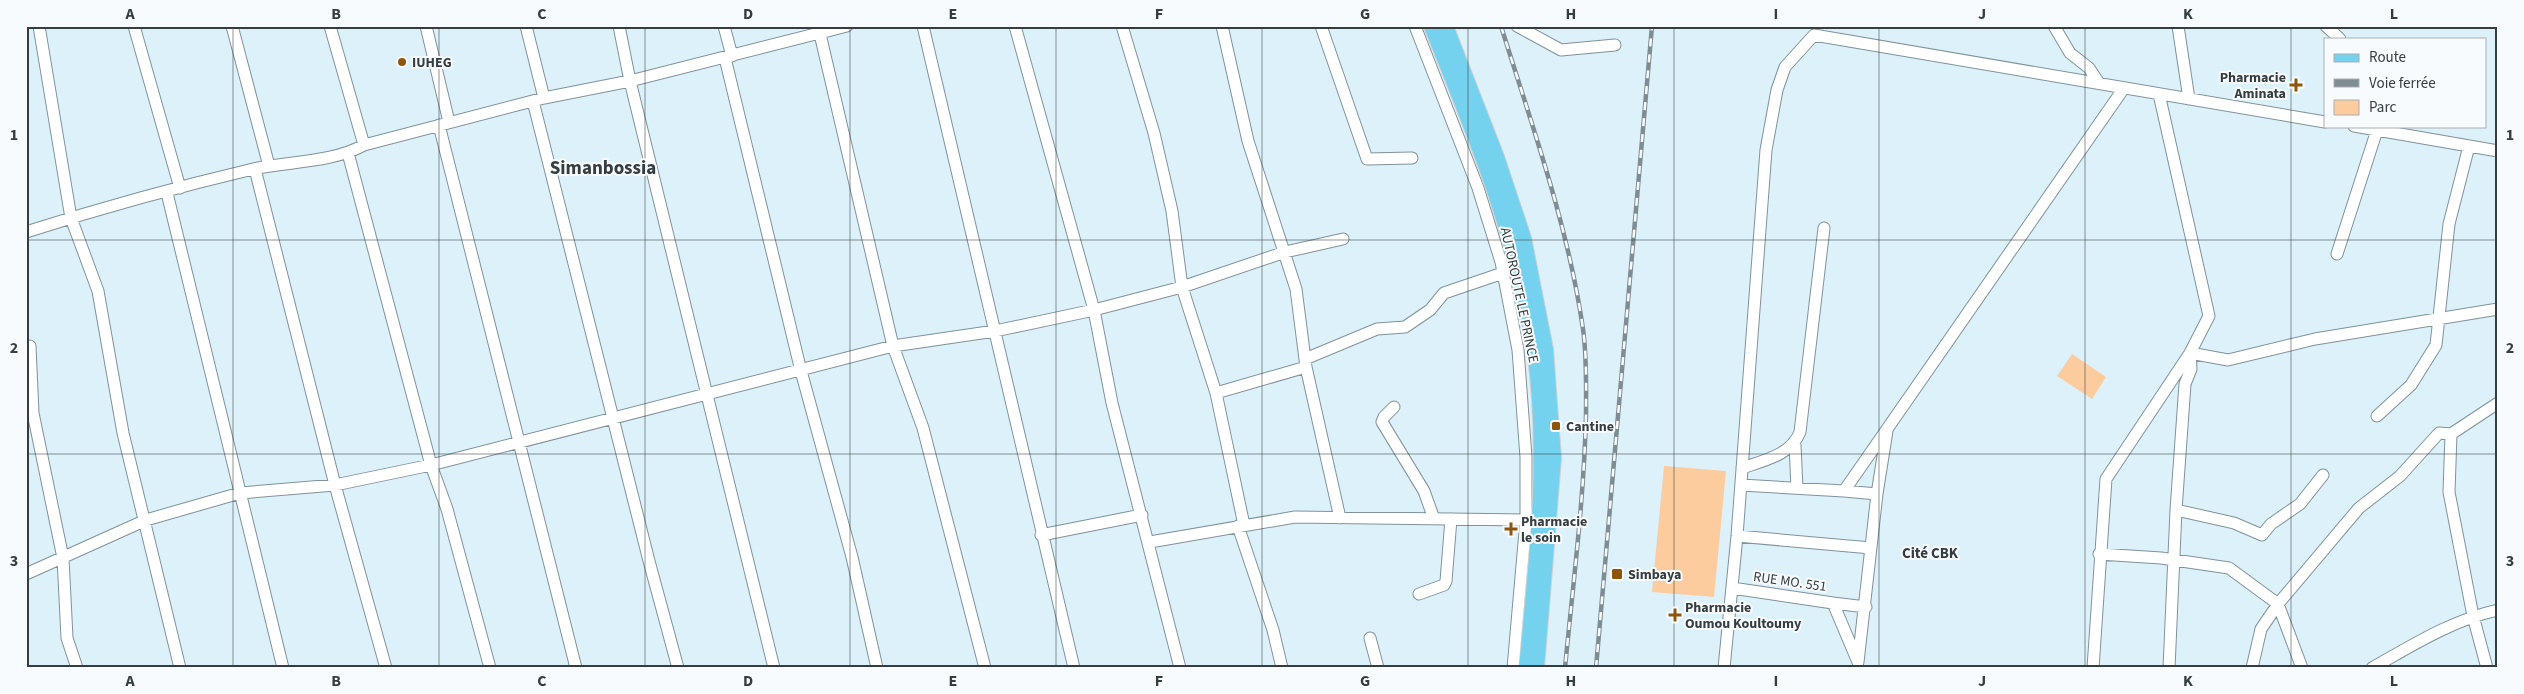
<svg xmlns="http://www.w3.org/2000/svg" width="2524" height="694" font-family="'Source Sans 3',sans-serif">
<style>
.green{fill:#fdcc9e}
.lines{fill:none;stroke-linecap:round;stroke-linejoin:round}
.minor-casing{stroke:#80929a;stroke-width:13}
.major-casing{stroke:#cfd0d1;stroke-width:16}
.minor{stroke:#fff;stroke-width:11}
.major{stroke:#75d2ef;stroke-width:14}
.rail-casing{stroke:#7f8c91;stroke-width:4.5}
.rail{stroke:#f7fbfd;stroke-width:2.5;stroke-dasharray:8;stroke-linecap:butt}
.grid{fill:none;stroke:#353d40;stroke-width:1;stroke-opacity:0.55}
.poi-dot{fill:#8e550d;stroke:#f7fbfd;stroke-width:2}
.labels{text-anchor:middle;stroke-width:4;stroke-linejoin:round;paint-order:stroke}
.poi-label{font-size:14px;font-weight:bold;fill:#353d40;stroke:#f7fbfd;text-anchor:start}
.street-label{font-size:14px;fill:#353d40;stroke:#f7fbfd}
.neighbourhood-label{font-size:15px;font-weight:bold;fill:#353d40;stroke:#f7fbfd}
.district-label{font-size:19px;font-weight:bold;fill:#353d40;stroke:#f7fbfd}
.neatline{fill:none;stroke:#353d40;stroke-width:2}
.grid-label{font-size:16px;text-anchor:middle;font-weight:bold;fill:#353d40}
</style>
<rect width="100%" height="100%" fill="#ddf1fa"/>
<!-- green -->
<path class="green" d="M 2072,354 L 2106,377 L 2092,399 L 2057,376 Z
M 1664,466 L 1726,471 L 1714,597 L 1652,592 Z"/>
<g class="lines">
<defs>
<path id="minor" d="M 39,26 L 71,218 L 98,291 L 123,433 L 180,668
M 134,26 L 180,188
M 232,26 L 269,166
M 330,26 L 364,145
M 426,26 L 449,122
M 526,26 L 544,98
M 619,26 L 630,81 L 774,668
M 724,26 L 732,56
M 923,26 L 1074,668
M 1015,26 L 1094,310 L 1112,403 L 1180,668
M 1122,26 L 1154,133 L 1172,211 L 1182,287 L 1216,393 L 1244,525
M 1222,26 L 1248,141 L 1296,289 L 1306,367 L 1340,518
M 1321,26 L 1367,159 L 1412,158
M 1415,26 L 1478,188 L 1501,262 L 1518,350 L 1526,457 L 1526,520 L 1513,668
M 1517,26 L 1561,50 L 1615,45
M 2054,26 L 2070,53 L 2089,68 L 2099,83
M 2178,26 L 2189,99
M 2326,26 L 2340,39
M 820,34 L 893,346 L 923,428 L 985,668
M 725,58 L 801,371 L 852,557 L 877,668
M 533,101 L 649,561 L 678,668
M 439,125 L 576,668
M 2354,126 L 2498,151
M 348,153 L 431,465 L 447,509 L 490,668
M 255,169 L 335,485 L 386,668
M 167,193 L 283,668
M 26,232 C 101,208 177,187 253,169 C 290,161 331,163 364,145 L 544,98 L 630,81 L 847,26
M 2337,254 L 2377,130
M 30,346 L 33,413 L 63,558 L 67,638 L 77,668
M 1305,359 L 1377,329 L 1405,327 L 1430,310 L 1444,293 L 1503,273
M 1216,393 L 1306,367
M 1394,407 L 1384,417 L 1382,422 L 1424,491 L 1434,519
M 2377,416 L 2411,385 L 2436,345 L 2449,224 L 2469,146
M 1795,445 L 1797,488
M 1742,468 C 1765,460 1791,455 1800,432 L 1824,228
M 1741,485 L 1844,491 L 2124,88
M 1844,491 L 1877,494
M 2176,510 L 2234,523 L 2262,535 L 2271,524 L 2300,504 L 2323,475
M 1238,526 L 1273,630 L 1282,668
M 1041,535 L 1142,515
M 1737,536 L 1871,548
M 1150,542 L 1295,517 L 1533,520
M 2099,554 L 2161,558 L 2229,568 L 2278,604 L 2302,668
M 26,574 L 146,520 L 240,493 L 335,485 L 431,465 L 893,346 L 995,331 L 1094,310 L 1182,287 L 1285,252 L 1343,239
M 1732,588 L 1833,603 L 1858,662
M 1419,594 L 1444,585 L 1446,581 L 1451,519
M 1833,603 L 1866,607
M 1370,638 L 1378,668
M 1858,662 L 1877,494 L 1887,431
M 1724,668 L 1737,536 L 1766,150 L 1777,90 L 1785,67 L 1814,35 L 2325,122
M 2093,668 L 2106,479 L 2190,353 L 2209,316 L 2159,94
M 2169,668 L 2176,510 L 2185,384 L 2191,369 L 2190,353 L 2228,360 L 2315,339 L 2498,309
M 2252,668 L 2261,629 L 2278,604 L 2359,508 L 2400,476 L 2439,433 L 2451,434
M 2372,668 C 2413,645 2452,620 2498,610
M 2487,668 L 2473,616 L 2449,492 L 2451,434 L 2498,403"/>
<path id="major" d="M 1431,26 C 1474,133 1517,235 1534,350 C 1549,455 1536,563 1526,668
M 1446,26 L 1497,157 L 1524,238 L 1546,349 L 1554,458 L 1537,668"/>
</defs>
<!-- minor casing -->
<use href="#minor" class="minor-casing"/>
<!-- major casing -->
<use href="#major" class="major-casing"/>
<!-- minor -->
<use href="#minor" class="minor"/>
<!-- major -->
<use href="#major" class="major"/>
<defs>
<path id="rail" d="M 1501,26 C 1532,126 1568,225 1583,329 C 1587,357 1586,387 1586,415 C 1584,500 1573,584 1565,668
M 1596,668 L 1652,26"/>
</defs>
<!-- rail casing -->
<use href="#rail" class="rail-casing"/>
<!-- rail -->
<use href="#rail" class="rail"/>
</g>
<!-- grid -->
<path class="grid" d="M 233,26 L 233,668M 439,26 L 439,668M 645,26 L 645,668M 850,26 L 850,668M 1056,26 L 1056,668M 1262,26 L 1262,668M 1468,26 L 1468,668M 1674,26 L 1674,668M 1879,26 L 1879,668M 2085,26 L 2085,668M 2291,26 L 2291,668M 26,240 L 2498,240M 26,454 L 2498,454"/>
<!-- markers -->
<g class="poi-dot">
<circle cx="402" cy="62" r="5"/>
<path d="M2293.5 77.5h5v5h5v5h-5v5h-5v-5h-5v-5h5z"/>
<rect x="1551" y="421" width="10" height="10" rx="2.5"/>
<path d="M1508.5 521.5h5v5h5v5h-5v5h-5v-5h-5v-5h5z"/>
<rect x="1611" y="568" width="12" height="12" rx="2.5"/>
<path d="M1672.5 607.5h5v5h5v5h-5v5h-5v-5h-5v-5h5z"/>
</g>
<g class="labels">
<!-- poi labels -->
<g class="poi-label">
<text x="412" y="67">IUHEG</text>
<text x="2286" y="82" text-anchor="end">Pharmacie<tspan x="2286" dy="16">Aminata</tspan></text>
<text x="1566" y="431">Cantine</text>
<text x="1521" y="526">Pharmacie<tspan x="1521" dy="16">le soin</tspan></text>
<text x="1628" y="579">Simbaya</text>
<text x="1685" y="612">Pharmacie<tspan x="1685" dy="16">Oumou Koultoumy</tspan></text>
</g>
<!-- street labels -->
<g class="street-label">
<text transform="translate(1520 295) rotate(78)" y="5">AUTOROUTE LE PRINCE</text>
<text transform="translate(1790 581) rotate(8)" y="5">RUE MO. 551</text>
</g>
<!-- neighbourhood labels -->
<g class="neighbourhood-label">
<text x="1930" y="558">Cité CBK</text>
</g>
<!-- district labels -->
<g class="district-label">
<text x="603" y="174">Simanbossia</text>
</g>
</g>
<!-- border -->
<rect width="2524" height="694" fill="none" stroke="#f7fbfd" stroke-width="55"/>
<!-- legend -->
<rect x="2324" y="38" width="162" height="90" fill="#f7fbfd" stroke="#a9afb1"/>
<rect x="2334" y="54" width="25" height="8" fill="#75d2ef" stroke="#a9afb1"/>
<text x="2369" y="62" font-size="15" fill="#353d40">Route</text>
<rect x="2334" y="79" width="25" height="8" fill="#7f8c91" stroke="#a9afb1"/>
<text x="2369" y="88" font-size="15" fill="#353d40">Voie ferrée</text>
<rect x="2334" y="100" width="25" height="15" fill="#fdcc9e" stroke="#a9afb1"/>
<text x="2369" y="112" font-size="15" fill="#353d40">Parc</text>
<rect x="28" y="28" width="2468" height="638" class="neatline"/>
<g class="grid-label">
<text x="130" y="19">A</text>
<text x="336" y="19">B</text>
<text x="542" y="19">C</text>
<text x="748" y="19">D</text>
<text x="953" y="19">E</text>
<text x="1159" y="19">F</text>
<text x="1365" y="19">G</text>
<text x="1571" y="19">H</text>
<text x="1776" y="19">I</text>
<text x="1982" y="19">J</text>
<text x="2188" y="19">K</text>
<text x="2394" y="19">L</text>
<text x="14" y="140">1</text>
<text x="2510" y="140">1</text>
<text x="14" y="353">2</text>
<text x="2510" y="353">2</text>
<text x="14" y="566">3</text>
<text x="2510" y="566">3</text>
<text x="130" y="686">A</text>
<text x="336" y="686">B</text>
<text x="542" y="686">C</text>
<text x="748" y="686">D</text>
<text x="953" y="686">E</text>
<text x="1159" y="686">F</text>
<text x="1365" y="686">G</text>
<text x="1571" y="686">H</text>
<text x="1776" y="686">I</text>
<text x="1982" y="686">J</text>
<text x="2188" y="686">K</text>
<text x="2394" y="686">L</text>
</g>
</svg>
